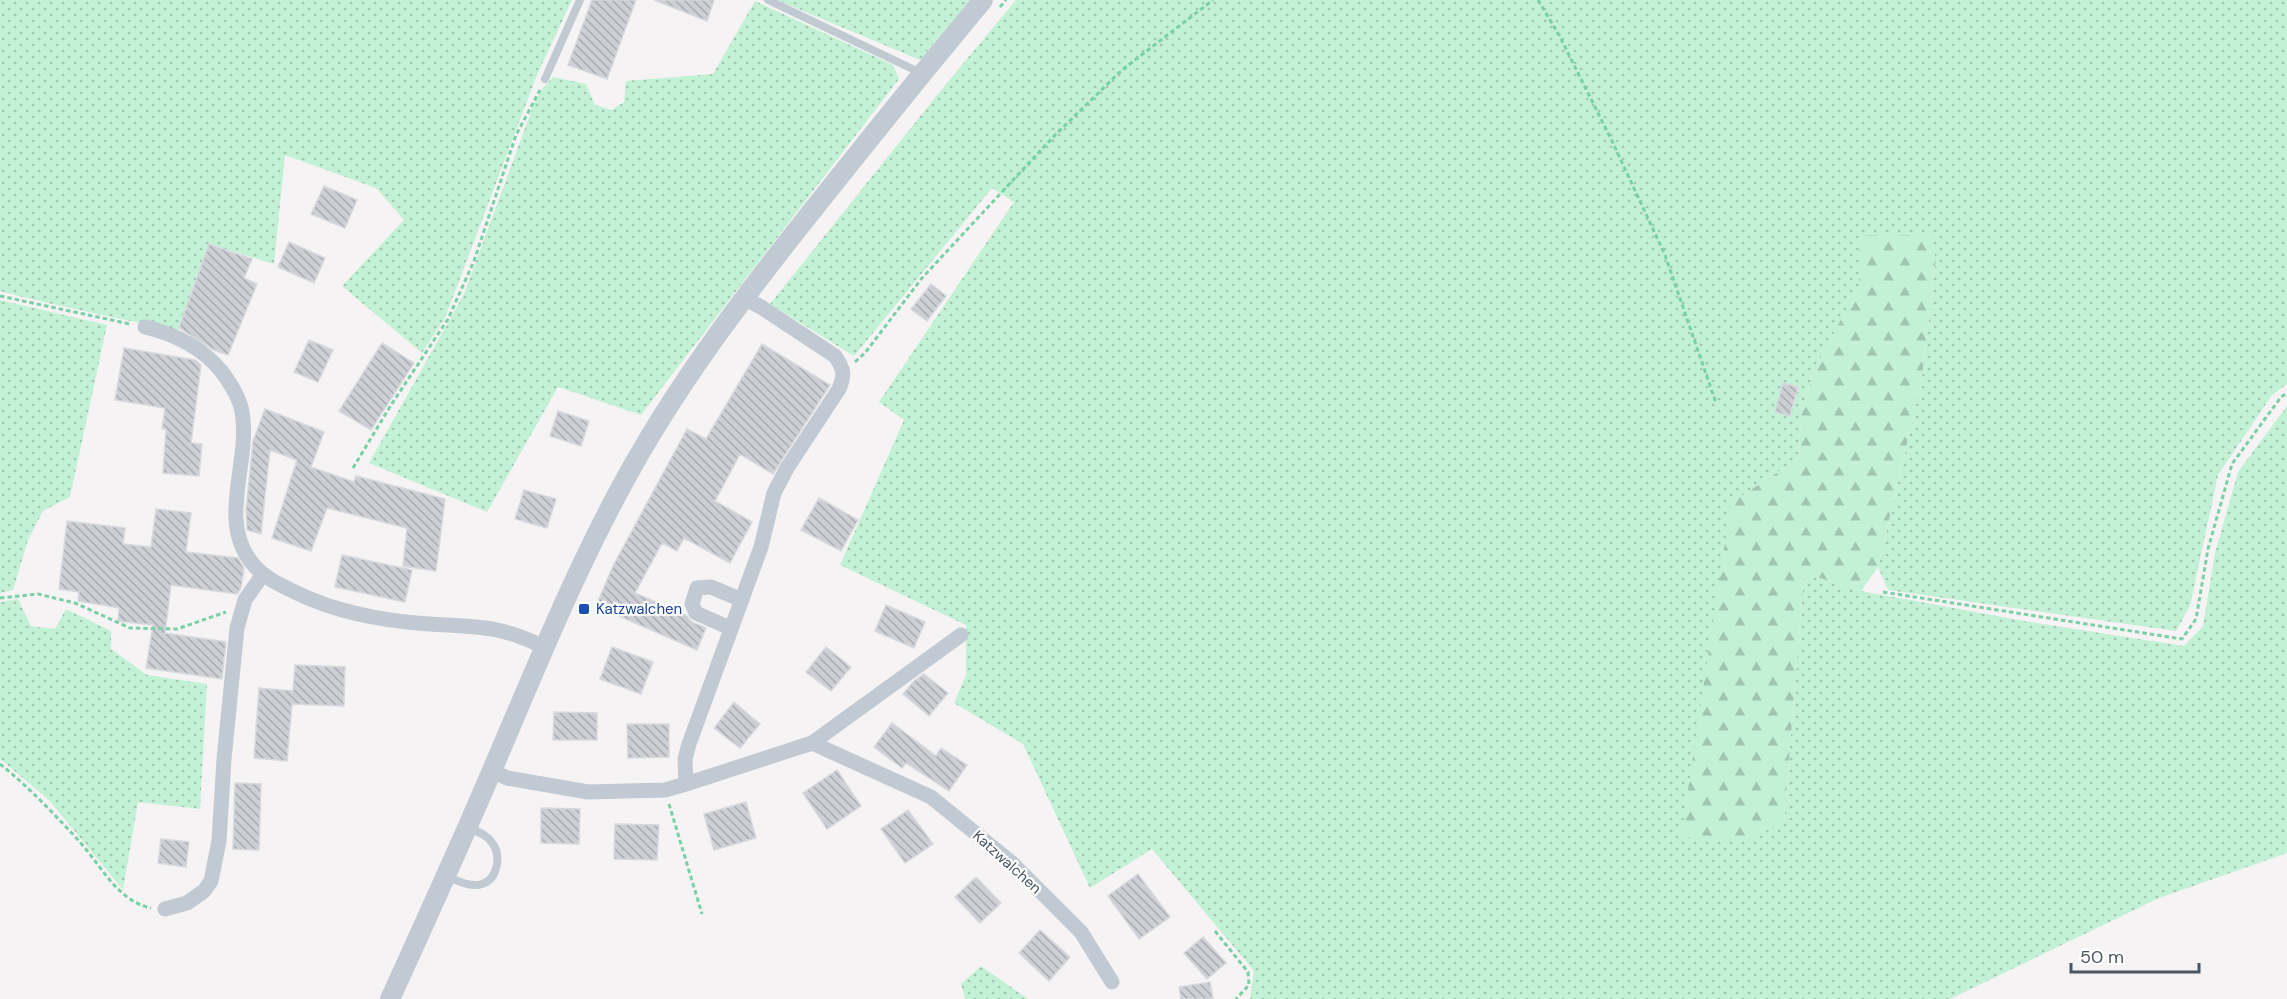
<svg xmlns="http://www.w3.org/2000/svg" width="2287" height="999" font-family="'DM Sans',sans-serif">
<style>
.grass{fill:url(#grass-dots)}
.forest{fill:url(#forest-firs)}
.building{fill:url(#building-back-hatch);stroke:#d7d9de;stroke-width:1.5}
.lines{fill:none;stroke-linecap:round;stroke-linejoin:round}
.path{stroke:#7ad0a6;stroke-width:3;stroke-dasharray:4.5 3;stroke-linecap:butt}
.service{stroke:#c1cad2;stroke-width:8}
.minor{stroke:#c1cad2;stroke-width:15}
.tertiary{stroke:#c1cad2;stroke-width:20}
.transit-dot{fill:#1a4fb4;stroke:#fff;stroke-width:2}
.labels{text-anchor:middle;stroke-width:4.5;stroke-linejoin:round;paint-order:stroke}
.transit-label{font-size:15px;fill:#164399;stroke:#fff;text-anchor:start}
.street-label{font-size:15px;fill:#4a5661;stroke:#fff}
</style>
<defs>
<pattern id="grass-dots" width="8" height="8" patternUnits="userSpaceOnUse" patternTransform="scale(1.5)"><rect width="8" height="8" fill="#c3f1d5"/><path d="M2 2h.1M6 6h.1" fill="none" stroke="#a0c6b0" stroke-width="1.8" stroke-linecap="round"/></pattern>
<pattern id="forest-firs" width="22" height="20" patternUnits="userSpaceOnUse" patternTransform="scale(1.5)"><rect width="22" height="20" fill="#c3f1d5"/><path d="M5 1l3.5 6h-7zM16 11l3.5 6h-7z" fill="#a0c6b0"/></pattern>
<pattern id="building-back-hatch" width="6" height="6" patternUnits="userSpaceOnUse" patternTransform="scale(1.5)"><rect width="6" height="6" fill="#cdcfd5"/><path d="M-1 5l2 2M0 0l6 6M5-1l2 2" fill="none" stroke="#a8abb0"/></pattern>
</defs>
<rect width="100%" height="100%" fill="#f5f3f3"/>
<!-- grass -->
<path class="grass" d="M 0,0 L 572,0 L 537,75 L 445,318 L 422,353 L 342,286 L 404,220 L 376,188 L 285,155 L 274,264 L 209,244 L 177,332 C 118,317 58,307 0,291 Z
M 777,0 L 970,0 L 920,60 Z
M 1016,0 L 2287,0 L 2287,384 L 2272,395 L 2218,475 L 2190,606 L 2176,631 L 1888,590 L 1878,567 L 1921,384 L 1936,259 L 1860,286 L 1814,370 L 1801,416 L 1799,458 L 1731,503 L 1784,822 L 1804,573 L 1861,591 L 2024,621 L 2184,646 L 2203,626 L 2215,553 L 2238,472 L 2287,406 L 2287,853 L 2159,898 L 1950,999 L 1250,999 L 1254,971 L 1152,849 L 1090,888 L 1023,744 L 954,703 L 966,675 L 966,625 L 840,565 L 904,420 L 879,402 L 1014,202 L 992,188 L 854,356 L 770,304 L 946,84 Z
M 755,1 L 893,65 L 899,79 L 641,415 L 558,387 L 487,512 L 369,463 L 464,294 L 535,101 L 544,87 L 553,77 L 586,84 L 595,105 L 612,110 L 624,102 L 626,81 L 713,74 Z
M 0,300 L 107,325 L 70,497 L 43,511 L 28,540 L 13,590 L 0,593 Z
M 18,599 L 31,626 L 55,629 L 66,609 L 111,631 L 111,649 L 147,675 L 207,684 L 200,809 L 138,802 L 123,890 L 49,800 L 0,759 L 0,602 Z
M 981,966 L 1028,999 L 965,999 L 961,984 Z"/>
<!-- forest -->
<path class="forest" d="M 1860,235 L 1930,235 L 1936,259 L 1921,384 L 1878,567 L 1861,591 L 1804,573 L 1784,822 L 1746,841 L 1681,837 L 1731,503 L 1799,458 L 1801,416 L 1814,370 L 1859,286 Z"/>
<!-- building -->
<path class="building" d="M 592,0 L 636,0 L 607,79 L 568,65 Z
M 654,0 L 714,0 L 707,21 Z
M 324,186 L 357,200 L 345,228 L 311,214 Z
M 289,242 L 325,258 L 314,283 L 278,267 Z
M 209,244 L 252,259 L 244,278 L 257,284 L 228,355 L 214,350 L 179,328 Z
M 931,284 L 946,296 L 927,321 L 911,309 Z
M 309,340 L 333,350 L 318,382 L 294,372 Z
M 382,343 L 414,363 L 371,430 L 339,411 Z
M 762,344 L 830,385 L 773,474 L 740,454 L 715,501 L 752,522 L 730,563 L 684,538 L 677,551 L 662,543 L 635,593 L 686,615 L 692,622 L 706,628 L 697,650 L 596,606 L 613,566 L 687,429 L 706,439 Z
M 124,348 L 195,360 L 201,365 L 191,443 L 202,444 L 199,476 L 163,473 L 166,429 L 162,429 L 165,408 L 115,400 Z
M 1783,383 L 1798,387 L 1790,416 L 1775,412 Z
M 265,409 L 324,432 L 311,467 L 354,482 L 356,476 L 445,499 L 436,571 L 403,566 L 407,528 L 327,508 L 311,551 L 272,538 L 297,460 L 270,450 L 261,534 L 247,530 L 246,510 L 253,441 Z
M 558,411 L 589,421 L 581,446 L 550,436 Z
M 524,490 L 556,499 L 547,528 L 515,519 Z
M 819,498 L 858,520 L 841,551 L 801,530 Z
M 156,509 L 191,513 L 186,552 L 238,558 L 244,568 L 241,588 L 237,594 L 171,585 L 165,633 L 226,642 L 222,679 L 146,668 L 153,625 L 118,621 L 119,608 L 78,601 L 79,592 L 59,589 L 67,521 L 125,528 L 123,544 L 151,547 Z
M 342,555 L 412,570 L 405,602 L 335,587 Z
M 886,605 L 925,622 L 914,648 L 875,631 Z
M 612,647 L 653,662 L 641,694 L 600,679 Z
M 826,647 L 851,667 L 831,691 L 806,672 Z
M 295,665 L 345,667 L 344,706 L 292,704 L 287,761 L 254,758 L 259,688 L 293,691 Z
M 924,674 L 948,693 L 929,716 L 903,694 L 914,681 Z
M 734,702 L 760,724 L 740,748 L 714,728 Z
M 554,712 L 597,713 L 597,740 L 553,740 Z
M 892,723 L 936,756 L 941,748 L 967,765 L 949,791 L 906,763 L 902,768 L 874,747 Z
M 627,724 L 669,724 L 669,757 L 628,758 Z
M 837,770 L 861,806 L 827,829 L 803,793 Z
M 235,783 L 261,784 L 259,850 L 233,849 Z
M 746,802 L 756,838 L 714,850 L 704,814 Z
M 541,808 L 580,809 L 579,844 L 541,843 Z
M 908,810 L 933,844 L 905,863 L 881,829 Z
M 615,824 L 659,825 L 657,860 L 614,859 Z
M 161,839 L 189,842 L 186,867 L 158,863 Z
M 1138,874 L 1170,917 L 1139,939 L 1108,896 Z
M 976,877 L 1001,903 L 980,923 L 955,897 Z
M 1040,930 L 1070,957 L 1049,981 L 1019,953 Z
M 1203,937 L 1226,963 L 1207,979 L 1184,953 Z
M 1210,982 L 1213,999 L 1181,999 L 1179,987 Z"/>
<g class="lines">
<!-- path -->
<path class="path" d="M 1538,0 L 1559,35 L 1612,141 L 1665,255 L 1716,403
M 1000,7 L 1006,0
M 0,296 L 130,324
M 855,362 L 865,353 L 922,278 L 1055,135 L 1122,70 L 1213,0
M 353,468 L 391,405 L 448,319 L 474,261 L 516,135 L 540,90
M 1883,592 L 2182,639 L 2196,619 L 2208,549 L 2232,464 L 2281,397 L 2287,393
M 0,598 L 38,594 L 75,603 L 130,628 L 177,629 L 226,612
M 0,764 C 29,787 54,814 79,841 C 101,865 117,901 151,908
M 669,804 L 702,914
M 1215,931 L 1248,972 L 1249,985 L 1236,999"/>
<!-- service -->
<path class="service" d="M 768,0 L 921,73
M 545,79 L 580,0
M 446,876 C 456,880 471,888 482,884 C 498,879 501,856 493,844 C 488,836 478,831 469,829"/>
<!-- minor -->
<path class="minor" d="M 145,327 C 175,334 202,347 222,372 C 230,383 240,398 242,412 C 251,462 217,520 252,563 C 264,578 280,585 297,593 C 338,613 384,621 429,624 C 477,627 500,625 544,647
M 730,628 L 696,613 L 692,604 L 697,588 L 711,587 L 742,600
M 812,743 L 931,797 L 1012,863 L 1081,932 L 1112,982
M 492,771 L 507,778 L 588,792 L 665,790 L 686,784 L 812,743 L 961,635
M 686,784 L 685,759 L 689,744 L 761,547 L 774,493 L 787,468 L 839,389 C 845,375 844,369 835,356 L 761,307 L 744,298
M 165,909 L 187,903 L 204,891 L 211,881 L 219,841 L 224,759 L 237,628 L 245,600 L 263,574"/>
<!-- tertiary -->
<path class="tertiary" d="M 390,999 C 425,922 460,846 493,768 C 536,668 577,565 631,469 C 684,374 752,286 820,201 C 874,133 928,66 983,0"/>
</g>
<!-- markers -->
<rect class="transit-dot" x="578" y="603" width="12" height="12" rx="3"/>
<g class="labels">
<!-- transit labels -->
<g class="transit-label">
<text x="596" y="614">Katzwalchen</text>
</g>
<!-- street labels -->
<g class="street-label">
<text transform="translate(1007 862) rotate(42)" y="5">Katzwalchen</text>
</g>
</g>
<!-- scale -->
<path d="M2071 963v9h128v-9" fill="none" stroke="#4a5661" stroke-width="3"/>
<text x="2080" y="963" font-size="18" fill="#4a5661" stroke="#ffffff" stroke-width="4.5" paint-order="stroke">50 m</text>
</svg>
